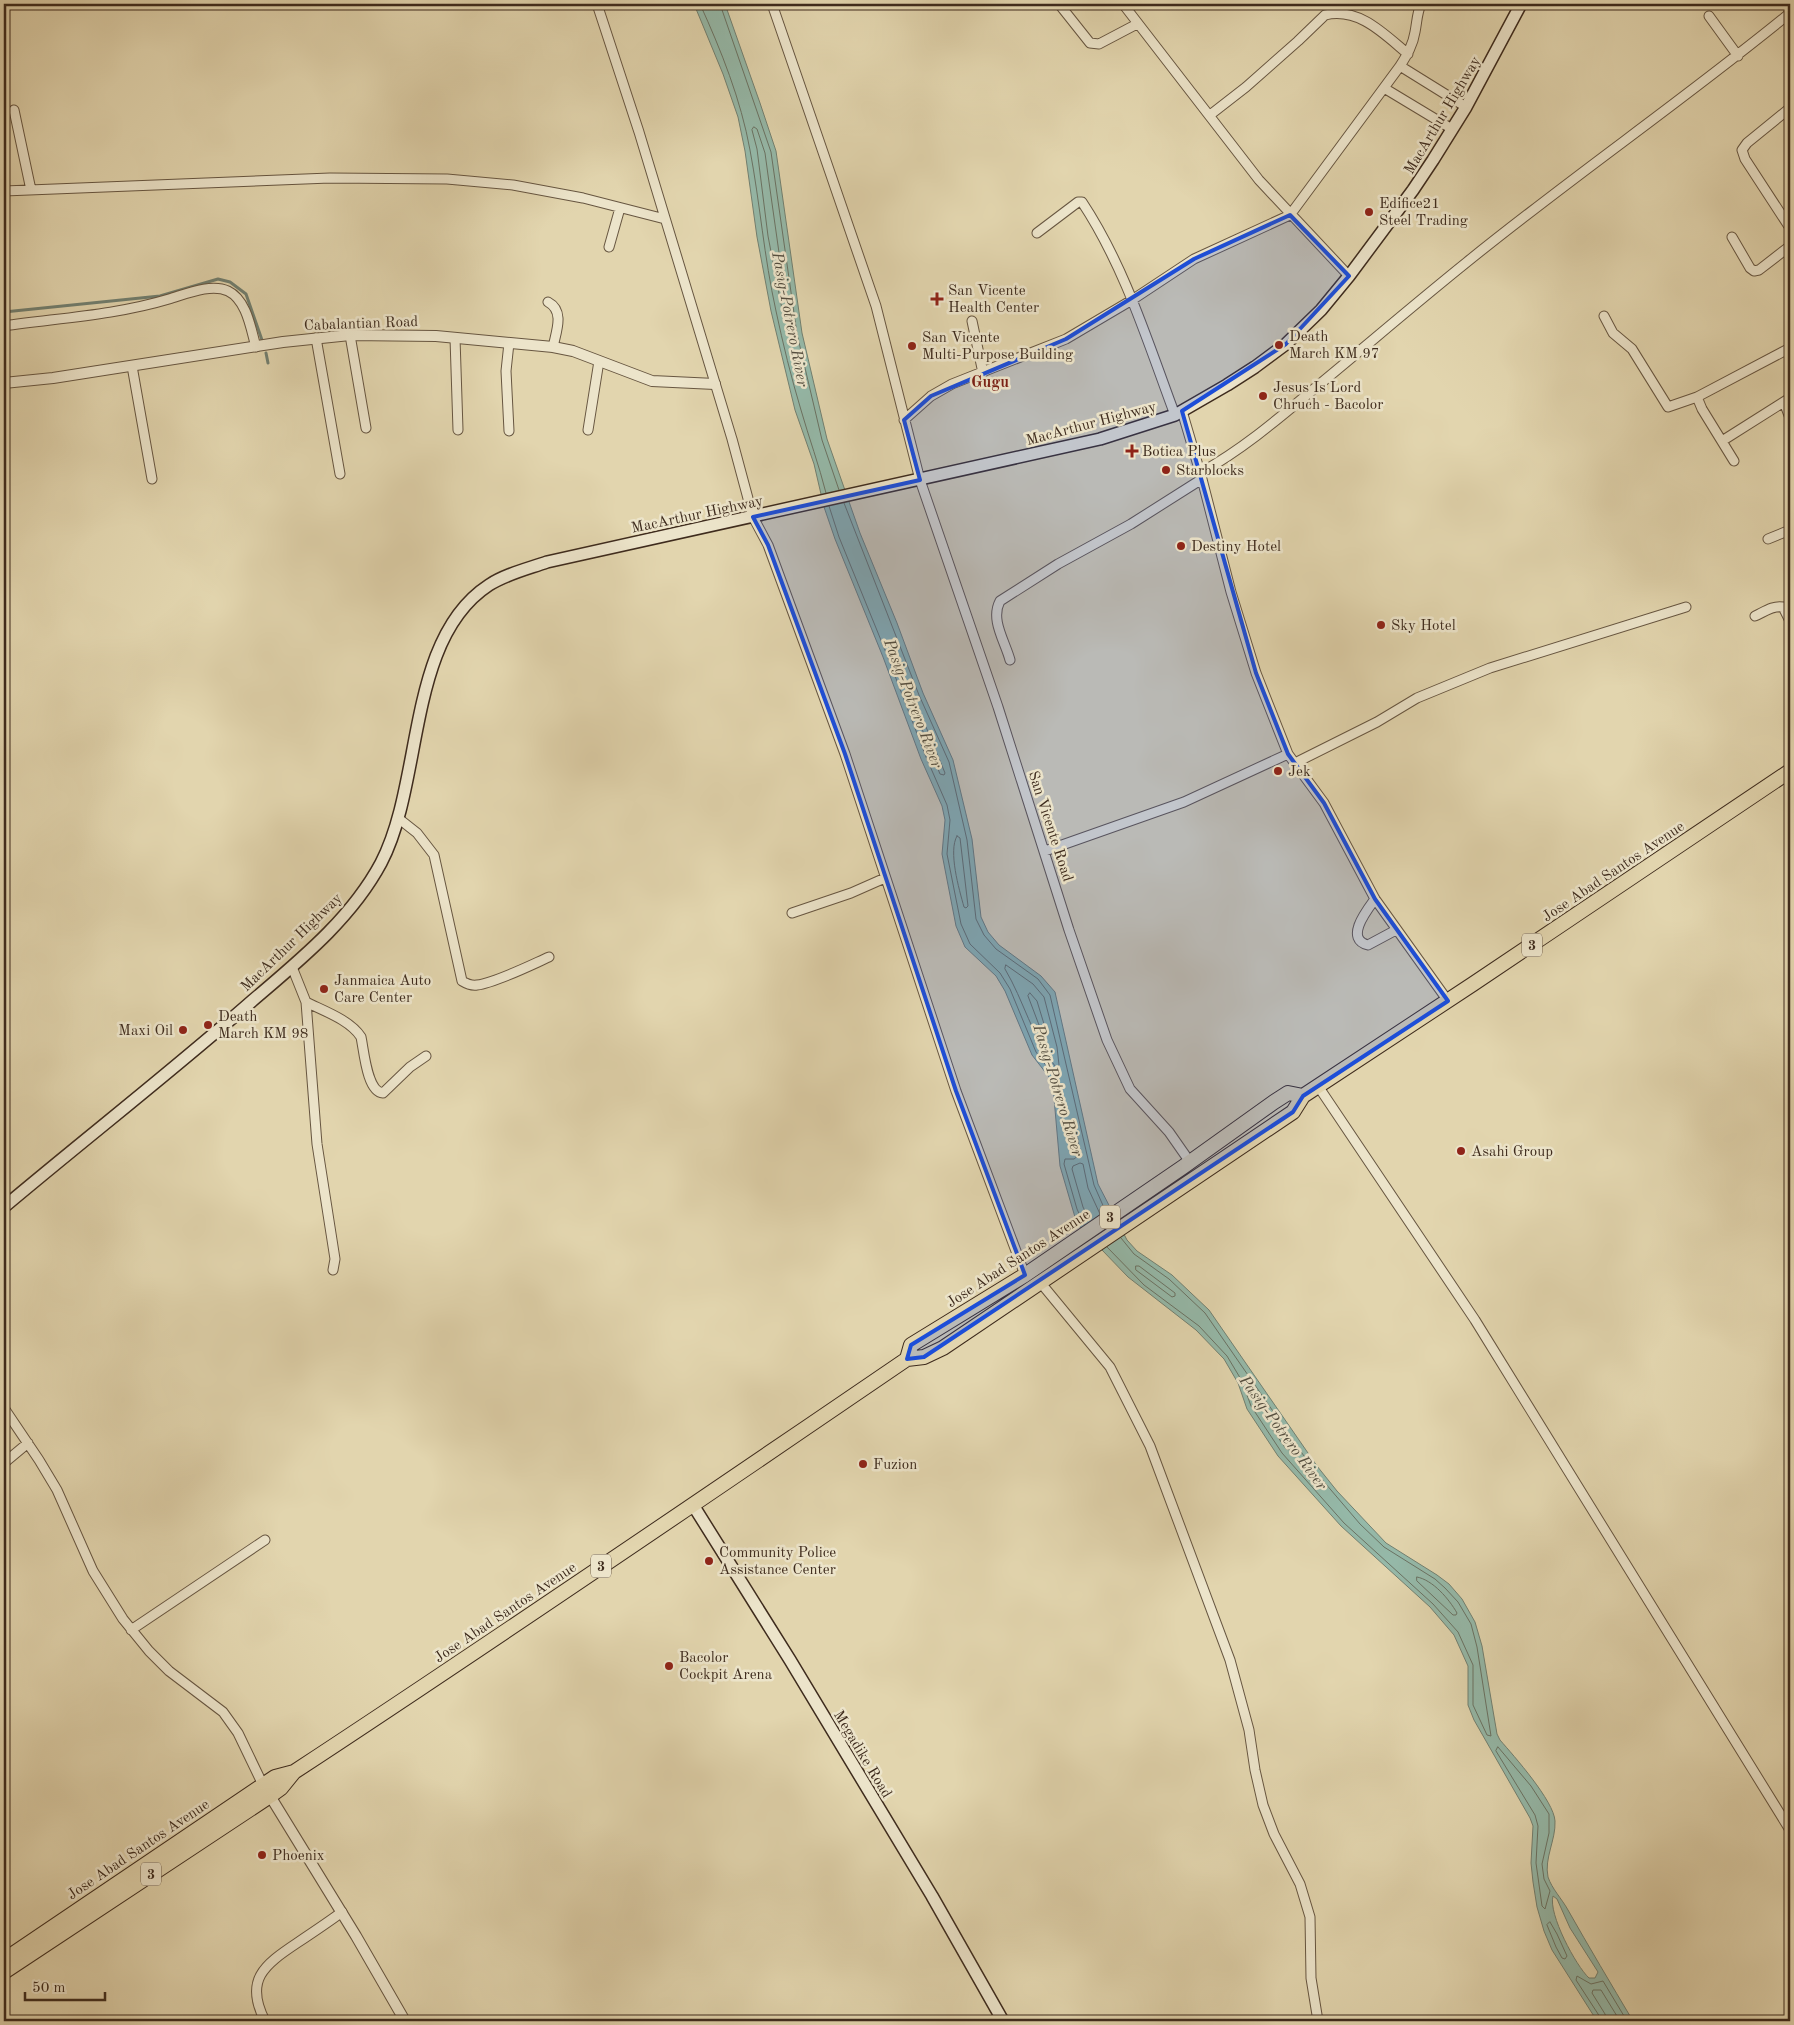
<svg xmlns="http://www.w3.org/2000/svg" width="1794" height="2025" font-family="'Old Standard TT',serif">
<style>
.water{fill:#95b9a9;stroke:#728071;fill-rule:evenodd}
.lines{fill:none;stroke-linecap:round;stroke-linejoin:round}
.shore{stroke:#6a7263;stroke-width:1}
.stream{stroke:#728071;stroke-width:3}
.minor-casing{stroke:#675641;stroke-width:11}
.tertiary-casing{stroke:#675641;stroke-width:12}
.secondary-casing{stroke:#3e2b1d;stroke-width:14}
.trunk-casing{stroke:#3e2b1d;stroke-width:16}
.minor{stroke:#ece4ca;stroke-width:9}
.tertiary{stroke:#ece4ca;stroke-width:10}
.secondary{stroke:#ece4ca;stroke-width:11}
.trunk{stroke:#e2d5ae;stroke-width:14}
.marked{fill:#1d4ed8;fill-opacity:0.2;stroke:#1d4ed8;stroke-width:4;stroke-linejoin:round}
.poi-dot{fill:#8f2418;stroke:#ece4ca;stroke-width:2}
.labels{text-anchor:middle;stroke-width:5;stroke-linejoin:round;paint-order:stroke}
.shield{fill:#ece4ca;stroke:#726251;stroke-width:1}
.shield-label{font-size:14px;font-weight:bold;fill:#3e2b1d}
.street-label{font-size:15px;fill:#3e2b1d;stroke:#ece4ca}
.poi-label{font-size:15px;fill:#3e2b1d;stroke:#ece4ca;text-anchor:start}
.water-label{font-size:16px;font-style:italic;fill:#544e40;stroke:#ece4ca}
.neighbourhood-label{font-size:16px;font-weight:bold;fill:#7a1f14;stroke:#ece4ca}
</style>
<rect width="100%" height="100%" fill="#e2d5ae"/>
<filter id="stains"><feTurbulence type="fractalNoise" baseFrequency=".004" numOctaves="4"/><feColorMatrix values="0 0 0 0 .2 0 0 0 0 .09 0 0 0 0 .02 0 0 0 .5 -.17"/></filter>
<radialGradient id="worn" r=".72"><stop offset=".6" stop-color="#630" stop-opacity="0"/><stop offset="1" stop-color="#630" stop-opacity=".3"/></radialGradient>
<!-- water -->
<path class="water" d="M 694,4 L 725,4 L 760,103 L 776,151 L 802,333 L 827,439 L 860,533 L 897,623 L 923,693 L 953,760 L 972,839 L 981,917 L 988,932 L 999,945 L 1041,976 L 1055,992 L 1098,1184 L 1127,1240 L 1137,1251 L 1172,1275 L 1209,1310 L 1317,1466 L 1337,1491 L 1386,1543 L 1437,1575 L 1449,1584 L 1462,1599 L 1475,1622 L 1482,1646 L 1497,1734 L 1500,1740 C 1514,1756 1554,1801 1555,1821 C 1556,1840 1544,1858 1548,1877 C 1552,1889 1562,1899 1568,1910 C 1589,1947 1611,1984 1633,2021 L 1597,2021 L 1552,1950 L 1544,1931 L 1537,1907 L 1533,1882 L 1531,1863 L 1533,1826 L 1530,1818 L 1474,1720 L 1468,1705 L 1468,1666 L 1454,1635 L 1430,1607 L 1341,1526 L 1278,1456 L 1247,1409 L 1238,1383 L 1224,1359 L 1196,1330 L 1128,1277 L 1077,1224 L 1060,1166 L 1053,1087 L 1049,1077 L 1032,1055 L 1005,991 L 996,976 L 965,947 L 956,926 L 942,854 L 945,820 L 942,806 L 921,759 L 883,657 L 835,539 L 824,507 L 814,464 L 795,410 L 771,311 L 757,237 L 745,151 L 738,117 L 723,74 ZM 1553,1896 L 1557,1899 L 1570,1928 L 1598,1972 L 1595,1978 L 1589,1978 C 1576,1966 1548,1914 1553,1896 Z"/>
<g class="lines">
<!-- shore -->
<path class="shore" d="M 700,4 C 721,50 741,100 750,150 C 760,203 764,257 776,311 C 783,344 791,377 801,410 C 809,438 819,465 826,493
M 720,4 L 771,152 L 797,334 L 822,440 L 839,490
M 754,127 L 757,129 L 765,153 L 768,175 L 787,309 L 785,312 L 782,309 L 768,236 L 757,149 L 752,130 Z
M 844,503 L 919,695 L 949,762 L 967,840 L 976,919 L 984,935 L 996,949 L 1038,979 L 1050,995 L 1094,1185 L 1105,1210
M 829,506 L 839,537 L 887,655 L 926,757 L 947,805 L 950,820 L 947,854 L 961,924 L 970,944 L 1000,973 L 1010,989 L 1036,1052 L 1053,1075 L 1057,1086 L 1062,1124 C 1064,1125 1067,1124 1070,1125 C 1079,1129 1079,1147 1079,1155 L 1074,1159 L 1065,1159 L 1064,1164 L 1077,1209 L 1084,1225
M 923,726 L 926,727 L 945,773 L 944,775 L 940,774 L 922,729 Z
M 957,836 L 960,838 L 968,906 L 966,908 L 964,907 C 959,889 948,851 957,836 Z
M 1006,965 L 1033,984 L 1044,997 L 1057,1047 L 1059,1065 L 1057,1067 L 1055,1066 C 1032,1037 1024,1001 1005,969 Z
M 1030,993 L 1037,1001 L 1044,1024 L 1042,1027 L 1039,1025 L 1028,996 Z
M 1090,1221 L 1083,1207 L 1072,1169 L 1073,1166 L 1080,1163 L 1083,1164 L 1088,1188 L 1100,1214
M 1107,1247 L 1144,1285 L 1199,1326 L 1227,1356 L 1242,1381 L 1251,1406 L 1282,1453 L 1344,1523 L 1433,1604 L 1458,1632 L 1473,1665 L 1473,1705 L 1487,1735 L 1491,1736 L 1477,1647 L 1471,1624 L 1458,1602 L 1445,1588 L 1435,1579 L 1384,1547 L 1360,1524 L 1313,1469 L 1205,1313 L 1169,1279 L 1134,1254 L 1121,1238
M 1136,1266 L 1139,1266 L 1175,1293 L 1175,1296 L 1172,1297 L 1136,1270 Z
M 1274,1426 L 1277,1427 L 1291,1447 L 1290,1450 L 1286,1449 L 1273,1430 Z
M 1417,1577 C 1433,1580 1449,1599 1457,1613 L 1456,1615 L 1453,1615 L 1417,1581 Z
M 1498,1747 L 1531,1786 L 1549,1814 L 1549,1833 L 1542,1864 L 1544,1879 L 1550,1891 L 1545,1909 L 1542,1906 L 1536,1863 L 1538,1826 L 1535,1815 L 1496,1751 Z
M 1550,1922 L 1557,1934 L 1567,1956 L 1565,1959 L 1562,1958 L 1556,1947 L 1547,1925 Z
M 1601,2021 L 1600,2017 L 1576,1980 L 1577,1976 L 1591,1984 L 1603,1981 L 1627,2021
M 1607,2021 L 1605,2014 L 1592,1993 L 1593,1990 L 1601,1990 L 1620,2021"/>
<!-- stream -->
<path class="stream" d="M 4,312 L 160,296 L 218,279 L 230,282 L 246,294 L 262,340
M 266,353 L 268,363"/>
<defs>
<path id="minor" d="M 597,4 L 639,132 L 732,439 L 753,517 L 768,545 L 845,754 L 956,1091 L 1025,1275
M 772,4 L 876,306 L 920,480 L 998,707 L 1069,930 L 1107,1040 L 1130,1089 L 1169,1132 L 1190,1162
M 1059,4 L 1090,43 L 1099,44 L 1137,24
M 1123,4 L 1259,180 L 1349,276
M 1421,4 C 1417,13 1417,22 1415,32 C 1413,45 1407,55 1400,66 L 1466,107
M 1709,16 L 1738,56
M 1384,88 L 1452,129
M 1790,108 L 1747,143 L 1742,150 L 1745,159 L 1790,228
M 14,110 L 31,190
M 1210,115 L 1246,87 L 1298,41 L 1325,15 C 1359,7 1384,34 1408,54
M 4,191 L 330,178 L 447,179 L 513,185 L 583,198 L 665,219
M 1037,233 L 1078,202 L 1082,202 C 1125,267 1148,343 1175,415
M 1732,237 L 1750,268 L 1754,271 L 1759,270 L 1790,246
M 609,247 L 620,208
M 548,302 C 565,311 556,332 553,347
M 1604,316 L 1613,333 L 1632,349 L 1668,407 L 1697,397 L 1790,348
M 972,321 L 983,373
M 4,326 C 59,318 116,315 169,299 C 186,294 211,283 228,291 C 247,300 251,330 256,347
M 350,335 L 366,428
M 316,338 L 340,474
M 455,338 L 458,430
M 509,343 L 506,371 L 509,431
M 132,366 L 152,479
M 1697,397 L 1702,409 L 1734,461
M 1784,402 L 1790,418
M 1182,411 L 1202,479 L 1231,592 L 1256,673 L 1288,754 L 1324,803 L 1375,899 L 1448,1001
M 904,420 L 931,396 L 952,384 L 1066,339 L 1132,300 L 1194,259 L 1290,215 L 1400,66
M 588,430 L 599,361
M 1722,441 L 1790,398
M 1200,473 C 1243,449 1278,419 1315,388 C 1366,346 1416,303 1467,262 C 1573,176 1685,99 1790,13
M 1768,539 L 1790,530
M 1755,616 C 1764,612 1773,605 1783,607 L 1790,621
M 1010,660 C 1005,641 990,620 1000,601 L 1058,564 L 1131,524 L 1202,479
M 1295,763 L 1377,722 L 1417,698 L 1490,668 L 1686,607
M 398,818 L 417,833 L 434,855 L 462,981 C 467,984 471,986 477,985 C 495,983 531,965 549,957
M 1045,851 L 1184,802 L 1288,754
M 1375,899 C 1367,910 1344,939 1368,945 L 1396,930
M 792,913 L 851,893 L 885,878
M 292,967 L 306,1002 L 317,1144 L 335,1259 L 333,1270
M 306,1002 C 324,1011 350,1020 361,1037 C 364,1051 367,1092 383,1093 L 410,1067 L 426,1056
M 1318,1086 L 1475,1320 L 1790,1830
M 1040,1282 L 1110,1367 L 1150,1446 L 1230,1660 L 1249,1730 L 1255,1770 L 1263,1805 L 1274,1834 L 1300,1884 L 1310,1917 L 1311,1978 L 1318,2021
M 4,1408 L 39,1460 L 57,1490 L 93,1571 L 123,1619 L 149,1651 L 169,1671 L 223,1712 L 238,1733 L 263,1785
M 4,1463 L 28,1443
M 131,1630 L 265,1540
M 265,2021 C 244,1980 264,1965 297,1943 C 312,1933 327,1923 342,1912"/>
<path id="tertiary" d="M 4,383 L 53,378 L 283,342 L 350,335 L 436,336 L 553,347 L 573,351 L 652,381 L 715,384
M 267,1791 L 356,1936 L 405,2021"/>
<path id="secondary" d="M 4,1207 C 86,1138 171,1072 252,1001 C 300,960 351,919 381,863 C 424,781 406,639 489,585 C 506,574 527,569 547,562 L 1100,439 L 1175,415 L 1227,385 L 1255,367 L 1286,344 L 1321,310 L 1349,276 L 1413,190 L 1433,160 L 1466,107 L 1521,4
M 693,1505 L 790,1660 L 932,1896 L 1003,2021"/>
<path id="trunk" d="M 907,1359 L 911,1345 L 1025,1275 L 1183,1167 L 1274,1102 L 1288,1093 L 1303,1096
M 4,1960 L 263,1785 L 275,1777 L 294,1772 C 500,1637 703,1498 907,1359 L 924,1357 L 943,1348 L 1293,1112 L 1303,1096 L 1473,984 L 1790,771
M 4,1972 L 270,1796 L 281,1788 L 294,1772"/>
</defs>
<!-- minor casing -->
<use href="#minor" class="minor-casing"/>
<!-- tertiary casing -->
<use href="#tertiary" class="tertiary-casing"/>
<!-- secondary casing -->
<use href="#secondary" class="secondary-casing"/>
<!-- trunk casing -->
<use href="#trunk" class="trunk-casing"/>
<!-- minor -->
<use href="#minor" class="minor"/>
<!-- tertiary -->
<use href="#tertiary" class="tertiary"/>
<!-- secondary -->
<use href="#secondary" class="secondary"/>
<!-- trunk -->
<use href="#trunk" class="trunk"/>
</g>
<!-- marked area -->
<path class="marked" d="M 1290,215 L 1349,276 L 1286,344 L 1182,411 L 1256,673 L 1288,754 L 1324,803 L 1375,899 L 1448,1001 L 1303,1096 L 1293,1112 L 924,1357 L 907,1359 L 911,1345 L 1025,1275 L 956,1091 L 845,754 L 768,545 L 753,517 L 920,480 L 904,420 L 931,396 L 1066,339 L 1194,259 Z"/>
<!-- markers -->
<g class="poi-dot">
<circle cx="1369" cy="212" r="5"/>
<path d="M934.5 291.5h5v5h5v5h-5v5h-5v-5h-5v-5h5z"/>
<circle cx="1279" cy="345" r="5"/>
<circle cx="912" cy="346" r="5"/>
<circle cx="1263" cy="396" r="5"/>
<path d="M1129.5 443.5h5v5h5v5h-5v5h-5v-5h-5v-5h5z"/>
<circle cx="1166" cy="470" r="5"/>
<circle cx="1181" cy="546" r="5"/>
<circle cx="1381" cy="625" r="5"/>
<circle cx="1278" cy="771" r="5"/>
<circle cx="324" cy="989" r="5"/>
<circle cx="208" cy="1025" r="5"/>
<circle cx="183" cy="1030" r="5"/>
<circle cx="1461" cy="1151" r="5"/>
<circle cx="863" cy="1464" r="5"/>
<circle cx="709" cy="1561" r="5"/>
<circle cx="669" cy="1666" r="5"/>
<circle cx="262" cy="1855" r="5"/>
</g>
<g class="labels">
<!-- shield labels -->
<g class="shield">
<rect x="1522" y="933.5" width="20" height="23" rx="4"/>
<rect x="1100" y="1205.5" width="20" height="23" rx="4"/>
<rect x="591" y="1554.5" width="20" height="23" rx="4"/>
<rect x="141" y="1862.5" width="20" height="23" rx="4"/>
</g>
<g class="shield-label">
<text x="1532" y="950">3</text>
<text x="1110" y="1222">3</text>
<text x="601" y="1571">3</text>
<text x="151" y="1879">3</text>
</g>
<!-- street labels -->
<g class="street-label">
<text transform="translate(1442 115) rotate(-59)" y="5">MacArthur Highway</text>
<text transform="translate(361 323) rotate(-2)" y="5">Cabalantian Road</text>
<text transform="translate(1091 423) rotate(-15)" y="5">MacArthur Highway</text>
<text transform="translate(697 514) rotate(-12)" y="5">MacArthur Highway</text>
<text transform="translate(1051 826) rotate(72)" y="5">San Vicente Road</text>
<text transform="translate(1613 871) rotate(-34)" y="5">Jose Abad Santos Avenue</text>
<text transform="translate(291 942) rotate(-44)" y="5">MacArthur Highway</text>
<text transform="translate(1018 1258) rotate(-33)" y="5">Jose Abad Santos Avenue</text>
<text transform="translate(505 1612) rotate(-34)" y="5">Jose Abad Santos Avenue</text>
<text transform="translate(863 1754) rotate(59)" y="5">Megadike Road</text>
<text transform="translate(138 1849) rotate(-34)" y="5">Jose Abad Santos Avenue</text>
</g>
<!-- poi labels -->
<g class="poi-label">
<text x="1379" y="208">Edifice21<tspan x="1379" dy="17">Steel Trading</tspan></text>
<text x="948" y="295">San Vicente<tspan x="948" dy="17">Health Center</tspan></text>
<text x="1289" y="341">Death<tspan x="1289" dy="17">March KM 97</tspan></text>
<text x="922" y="342">San Vicente<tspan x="922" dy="17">Multi-Purpose Building</tspan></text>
<text x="1273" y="392">Jesus Is Lord<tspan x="1273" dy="17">Chruch - Bacolor</tspan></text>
<text x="1142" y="456">Botica Plus</text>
<text x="1176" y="475">Starblocks</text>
<text x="1191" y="551">Destiny Hotel</text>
<text x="1391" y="630">Sky Hotel</text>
<text x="1288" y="776">Jek</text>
<text x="334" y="985">Janmaica Auto<tspan x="334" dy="17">Care Center</tspan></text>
<text x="218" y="1021">Death<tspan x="218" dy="17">March KM 98</tspan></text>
<text x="173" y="1035" text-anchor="end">Maxi Oil</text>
<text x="1471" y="1156">Asahi Group</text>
<text x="873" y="1469">Fuzion</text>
<text x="719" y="1557">Community Police<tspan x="719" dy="17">Assistance Center</tspan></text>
<text x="679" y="1662">Bacolor<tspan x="679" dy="17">Cockpit Arena</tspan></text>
<text x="272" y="1860">Phoenix</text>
</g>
<!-- water labels -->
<g class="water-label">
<text transform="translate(791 319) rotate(79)" y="6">Pasig-Potrero River</text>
<text transform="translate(914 703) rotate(69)" y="6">Pasig-Potrero River</text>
<text transform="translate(1059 1090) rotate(73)" y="6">Pasig-Potrero River</text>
<text transform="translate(1284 1432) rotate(54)" y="6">Pasig-Potrero River</text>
</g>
<!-- neighbourhood labels -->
<g class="neighbourhood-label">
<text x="990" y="387">Gugu</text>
</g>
</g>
<!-- margin -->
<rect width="1794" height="2025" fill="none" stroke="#e2d5ae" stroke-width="20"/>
<rect x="5" y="5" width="1784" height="2015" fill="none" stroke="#3e2b1d" stroke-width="2.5"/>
<rect x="10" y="10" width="1774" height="2005" fill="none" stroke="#3e2b1d"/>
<!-- scale -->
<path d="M25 1992v8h80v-8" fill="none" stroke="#3e2b1d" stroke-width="2.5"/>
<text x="32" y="1992" font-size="15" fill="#3e2b1d" stroke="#ece4ca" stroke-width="4" paint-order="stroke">50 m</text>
<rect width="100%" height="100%" filter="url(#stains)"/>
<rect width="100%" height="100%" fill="url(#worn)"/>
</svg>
